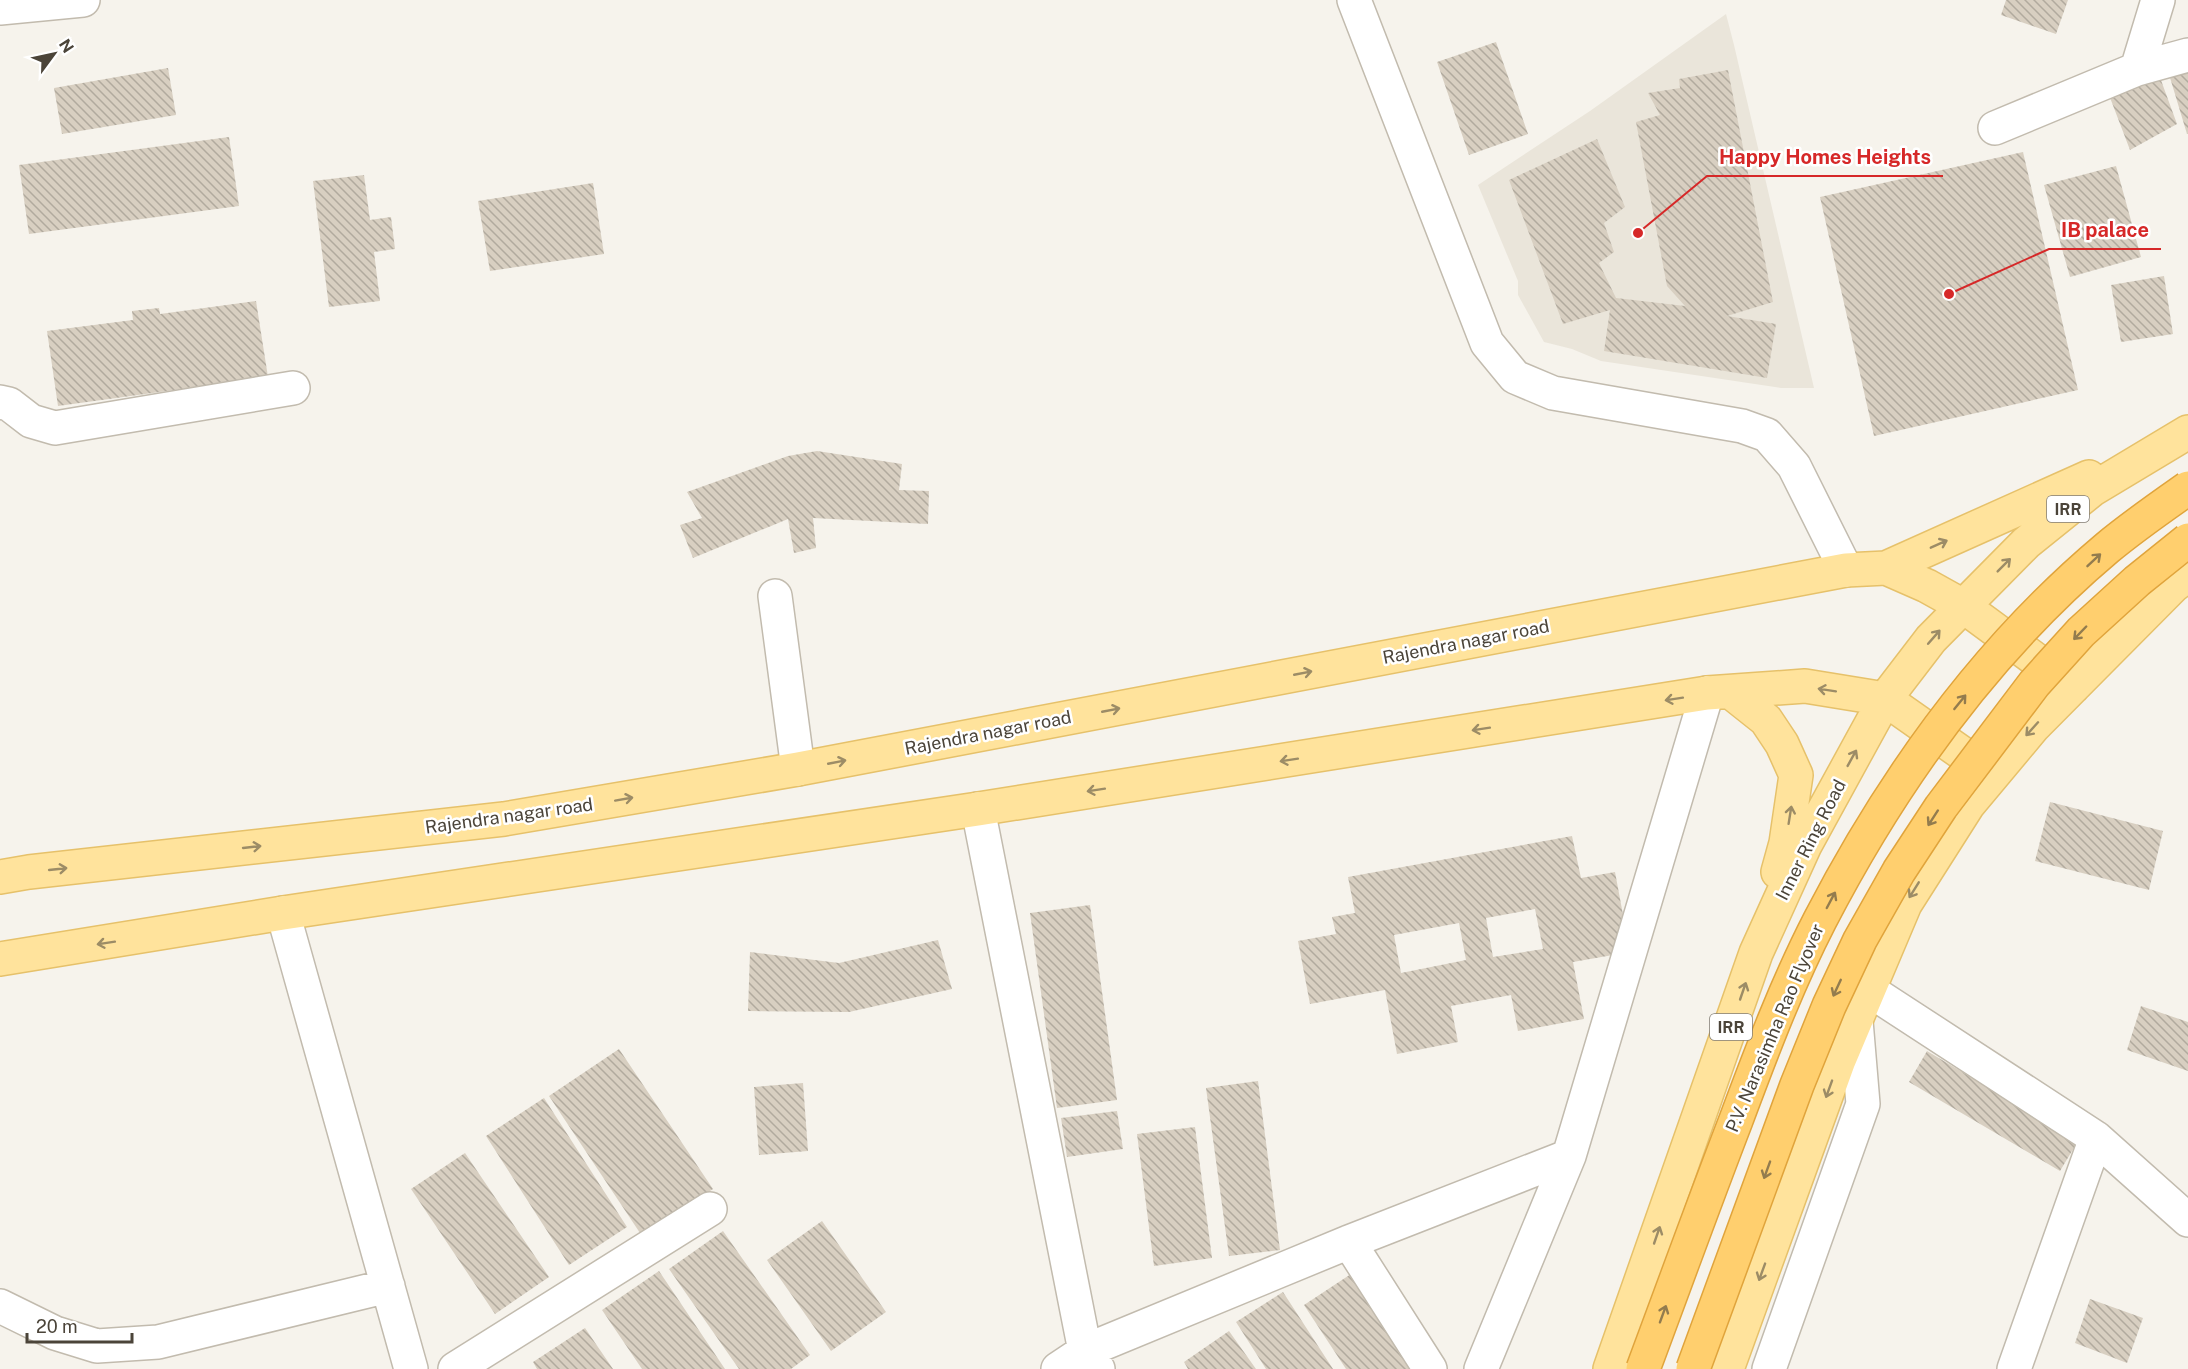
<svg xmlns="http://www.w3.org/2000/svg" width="2188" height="1369" font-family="'Public Sans',sans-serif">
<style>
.residential{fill:#eae5da}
.building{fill:url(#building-back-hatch);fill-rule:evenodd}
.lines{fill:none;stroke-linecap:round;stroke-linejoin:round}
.minor-casing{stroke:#c2bbae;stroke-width:36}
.major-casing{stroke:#e6c16a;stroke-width:36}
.minor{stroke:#fff;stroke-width:33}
.major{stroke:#ffe39c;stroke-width:33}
.highway-bridge-casing{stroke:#e0a43c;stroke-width:36;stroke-linecap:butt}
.highway-bridge{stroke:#ffcf6e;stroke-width:33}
.oneway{stroke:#9c8c66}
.oneway2{stroke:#937c4e}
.labels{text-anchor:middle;stroke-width:5;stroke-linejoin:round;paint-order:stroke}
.shield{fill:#fff;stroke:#817c74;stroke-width:1.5}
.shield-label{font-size:16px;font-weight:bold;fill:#4b4439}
.street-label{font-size:18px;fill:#4b4439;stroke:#fff}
.leader{fill:none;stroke:#d62828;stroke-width:2}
.callout-dot{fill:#d62828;stroke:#fff;stroke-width:2}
.callout-label{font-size:20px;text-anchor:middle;font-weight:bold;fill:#d62828;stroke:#fff;stroke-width:5;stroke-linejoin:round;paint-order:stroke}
</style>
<defs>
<pattern id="building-back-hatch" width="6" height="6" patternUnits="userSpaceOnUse" patternTransform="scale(1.5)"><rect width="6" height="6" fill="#d8cfc1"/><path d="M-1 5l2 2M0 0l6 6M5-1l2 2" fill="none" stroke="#b1aa9e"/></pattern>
</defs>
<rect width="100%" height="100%" fill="#f6f3ec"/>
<!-- residential -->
<path class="residential" d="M 1726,14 L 1734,45 L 1814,388 L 1781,388 L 1601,361 L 1572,349 L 1544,342 L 1518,295 L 1518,281 L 1478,185 L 1590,111 Z"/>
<!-- building -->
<path class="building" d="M 2006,0 L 2068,0 L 2056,34 L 2001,15 Z
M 1496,42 L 1528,134 L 1469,155 L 1437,62 Z
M 2188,65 L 2188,134 L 2187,134 L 2168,71 Z
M 168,68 L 176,115 L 62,134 L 54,88 Z
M 1728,70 L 1773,302 L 1727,316 L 1776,324 L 1767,378 L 1604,351 L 1610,310 L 1563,324 L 1509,180 L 1597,139 L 1625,207 L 1604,223 L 1614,252 L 1599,263 L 1616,298 L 1685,306 L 1667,286 L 1636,122 L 1660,115 L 1648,93 L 1680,88 L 1679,79 Z
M 2158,72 L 2177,124 L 2130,150 L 2109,95 Z
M 229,137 L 239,206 L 29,234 L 19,165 Z
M 2023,152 L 2078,390 L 1874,436 L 1820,197 Z
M 2116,166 L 2141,257 L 2070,277 L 2044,185 Z
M 364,175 L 370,220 L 391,217 L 395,249 L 374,252 L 380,301 L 329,307 L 313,181 Z
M 593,183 L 604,254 L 490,271 L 478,201 Z
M 2164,276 L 2173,334 L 2121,342 L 2111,285 Z
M 256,301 L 268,377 L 58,406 L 47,331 L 133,320 L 132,311 L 159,308 L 160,314 Z
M 817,451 L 902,464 L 899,490 L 929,491 L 928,524 L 813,518 L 816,548 L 794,553 L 788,519 L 693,558 L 680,525 L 702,518 L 687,492 L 788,456 Z
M 2050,802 L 2163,831 L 2149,890 L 2035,861 Z
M 1572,836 L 1581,878 L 1615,872 L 1630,952 L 1573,962 L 1584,1019 L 1518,1031 L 1511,995 L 1451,1006 L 1458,1042 L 1397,1054 L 1385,990 L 1310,1004 L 1298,941 L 1336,934 L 1332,917 L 1355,913 L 1348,877 ZM 1535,909 L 1543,949 L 1493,957 L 1486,918 ZM 1459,923 L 1466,960 L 1401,973 L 1394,935 Z
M 1090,905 L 1117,1100 L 1057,1108 L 1030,913 Z
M 938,940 L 952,989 L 849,1012 L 748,1011 L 750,952 L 839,963 Z
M 2141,1006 L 2188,1022 L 2188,1071 L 2127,1050 Z
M 619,1049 L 713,1189 L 642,1236 L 549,1096 Z
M 1927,1051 L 2078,1141 L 2060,1171 L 1909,1082 Z
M 1258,1081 L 1280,1250 L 1229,1256 L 1206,1088 Z
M 803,1083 L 808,1151 L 759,1155 L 754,1087 Z
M 544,1098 L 627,1227 L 569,1265 L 486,1136 Z
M 1117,1111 L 1123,1149 L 1067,1157 L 1061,1118 Z
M 1195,1127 L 1212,1258 L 1154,1266 L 1137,1134 Z
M 465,1153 L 549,1277 L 495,1314 L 411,1189 Z
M 822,1221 L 886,1312 L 831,1351 L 767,1260 Z
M 723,1231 L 810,1355 L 791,1369 L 739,1369 L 669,1269 Z
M 659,1271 L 725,1369 L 642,1369 L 602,1310 Z
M 1351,1274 L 1414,1369 L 1346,1369 L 1304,1305 Z
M 1283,1292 L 1333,1369 L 1266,1369 L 1236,1322 Z
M 2090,1299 L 2143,1318 L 2127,1363 L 2075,1343 Z
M 585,1328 L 613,1369 L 537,1369 L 533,1362 Z
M 1229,1331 L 1256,1369 L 1188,1369 L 1184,1362 Z"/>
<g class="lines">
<defs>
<path id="minor" d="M 1354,0 L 1487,343 L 1515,377 L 1553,393 L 1742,426 L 1767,435 L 1794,466 L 1846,570
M 0,8 L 83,0
M 2137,69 L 2158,0
M 1995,128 L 2137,69 L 2188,55
M 0,402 L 9,404 L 31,421 L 55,428 L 293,388
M 775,596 L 798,769
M 978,809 L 1085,1351 L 1098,1369
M 283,913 L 411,1369
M 1869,990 L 2096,1138 L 2188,1220
M 1349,1242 L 1430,1369
M 0,1306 L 55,1333 L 97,1346 L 158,1342 L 388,1286
M 455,1369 L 710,1209
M 1058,1369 L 1085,1351 L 1349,1242 L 1569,1156
M 1481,1369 L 1569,1156 L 1707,693
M 1769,1369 L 1863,1104 L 1856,1021
M 2014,1369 L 2096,1138"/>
<path id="major" d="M 1886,568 L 2089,477
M 1732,693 L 1766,720 L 1782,744 L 1796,775 L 1786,843 L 1778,872
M 0,877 L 29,872 L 504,819 L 798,769 L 1846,570 L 1886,568 L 1927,586 L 1963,606 L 2073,687
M 0,959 L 283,913 L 978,809 L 1707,693 L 1805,686 L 1885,699 L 1993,775
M 1610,1369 L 1756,953 L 1805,845 L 1885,699 L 1931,639 L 2026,543 L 2093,489 L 2188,432
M 1727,1369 L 1839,1060 L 1905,904 L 1968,805 L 2034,726 L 2173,586 L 2188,575"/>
</defs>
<!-- minor casing -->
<use href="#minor" class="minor-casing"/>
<!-- major casing -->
<use href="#major" class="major-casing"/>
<!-- minor -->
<use href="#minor" class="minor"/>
<!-- major -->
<use href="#major" class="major"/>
<defs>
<path id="highway-bridge" d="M 1643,1369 C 1674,1286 1704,1203 1736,1120 C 1761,1053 1787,984 1820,920 C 1892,781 1987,649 2107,548 C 2132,527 2161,507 2188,488
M 1693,1369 L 1797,1085 L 1829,1006 L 1860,940 L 1899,871 L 1941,807 L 2034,684 L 2081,632 L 2137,581 L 2188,540"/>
</defs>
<!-- highway-bridge casing -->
<use href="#highway-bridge" class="highway-bridge-casing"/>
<!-- highway-bridge -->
<use href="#highway-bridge" class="highway-bridge"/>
</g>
<!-- one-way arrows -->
<defs><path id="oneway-shaft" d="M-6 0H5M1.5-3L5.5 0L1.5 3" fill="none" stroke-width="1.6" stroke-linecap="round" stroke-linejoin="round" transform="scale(1.5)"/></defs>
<g class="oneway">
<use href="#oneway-shaft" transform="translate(1939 544) rotate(-24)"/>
<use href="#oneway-shaft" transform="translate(2004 565) rotate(-45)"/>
<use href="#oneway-shaft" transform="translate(1934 637) rotate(-49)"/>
<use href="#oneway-shaft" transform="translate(1303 673) rotate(-11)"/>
<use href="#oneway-shaft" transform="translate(1827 690) rotate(-171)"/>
<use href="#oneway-shaft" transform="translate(1674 699) rotate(171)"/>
<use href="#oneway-shaft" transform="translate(1111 710) rotate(-11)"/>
<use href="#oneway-shaft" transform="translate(1481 729) rotate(171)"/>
<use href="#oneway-shaft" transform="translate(2032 729) rotate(132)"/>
<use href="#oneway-shaft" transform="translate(1852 758) rotate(-61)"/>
<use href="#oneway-shaft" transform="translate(1289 760) rotate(171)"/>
<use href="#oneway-shaft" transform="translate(837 762) rotate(-11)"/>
<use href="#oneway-shaft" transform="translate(1096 790) rotate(171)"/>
<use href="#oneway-shaft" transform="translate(624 799) rotate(-10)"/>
<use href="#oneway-shaft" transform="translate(1790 815) rotate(-81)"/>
<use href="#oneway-shaft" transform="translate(252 847) rotate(-6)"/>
<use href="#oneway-shaft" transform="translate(58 869) rotate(-6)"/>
<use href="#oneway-shaft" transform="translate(1914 890) rotate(122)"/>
<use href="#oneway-shaft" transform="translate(106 943) rotate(171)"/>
<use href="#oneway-shaft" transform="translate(1743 991) rotate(-71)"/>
<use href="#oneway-shaft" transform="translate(1829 1089) rotate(110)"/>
<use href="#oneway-shaft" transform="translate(1657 1235) rotate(-71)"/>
<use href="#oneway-shaft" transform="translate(1762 1272) rotate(110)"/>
</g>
<g class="oneway2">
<use href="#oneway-shaft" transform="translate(2094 560) rotate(-43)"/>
<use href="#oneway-shaft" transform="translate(2080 633) rotate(134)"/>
<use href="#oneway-shaft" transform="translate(1960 702) rotate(-51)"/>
<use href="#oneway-shaft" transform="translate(1933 818) rotate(123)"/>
<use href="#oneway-shaft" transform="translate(1831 900) rotate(-62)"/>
<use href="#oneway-shaft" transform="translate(1837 988) rotate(115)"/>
<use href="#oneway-shaft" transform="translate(1767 1170) rotate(110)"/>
<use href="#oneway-shaft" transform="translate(1663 1314) rotate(-70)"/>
</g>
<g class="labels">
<!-- shield labels -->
<g class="shield">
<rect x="2047" y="496" width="42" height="26" rx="4.5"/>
<rect x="1710" y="1014" width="42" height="26" rx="4.5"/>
</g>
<g class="shield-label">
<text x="2068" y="515">IRR</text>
<text x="1731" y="1033">IRR</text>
</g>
<!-- street labels -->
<g class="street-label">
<text transform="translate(1466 642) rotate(-11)" y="6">Rajendra nagar road</text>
<text transform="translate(988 733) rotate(-11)" y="6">Rajendra nagar road</text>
<text transform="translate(509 816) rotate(-8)" y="6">Rajendra nagar road</text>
<text transform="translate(1811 840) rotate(-63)" y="6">Inner Ring Road</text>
<text transform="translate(1775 1028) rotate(-67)" y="6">P.V. Narasimha Rao Flyover</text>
</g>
</g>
<!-- callouts -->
<path class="leader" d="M1638 233L1707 176H1943M1949 294L2049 249H2161"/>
<g class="callout-dot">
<circle cx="1638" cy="233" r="6"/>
<circle cx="1949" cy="294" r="6"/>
</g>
<g class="callout-label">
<text x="1825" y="164">Happy Homes Heights</text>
<text x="2105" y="237">IB palace</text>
</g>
<!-- north arrow -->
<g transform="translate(54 54) rotate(57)" stroke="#ffffff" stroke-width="4.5" paint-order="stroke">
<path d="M0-4.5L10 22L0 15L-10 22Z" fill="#4b4439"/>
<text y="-9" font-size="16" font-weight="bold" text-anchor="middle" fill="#4b4439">N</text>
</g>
<!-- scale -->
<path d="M27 1333v9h105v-9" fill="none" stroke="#4b4439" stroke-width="3"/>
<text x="36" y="1333" font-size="18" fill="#4b4439" stroke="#ffffff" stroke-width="4.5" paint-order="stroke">20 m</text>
</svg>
